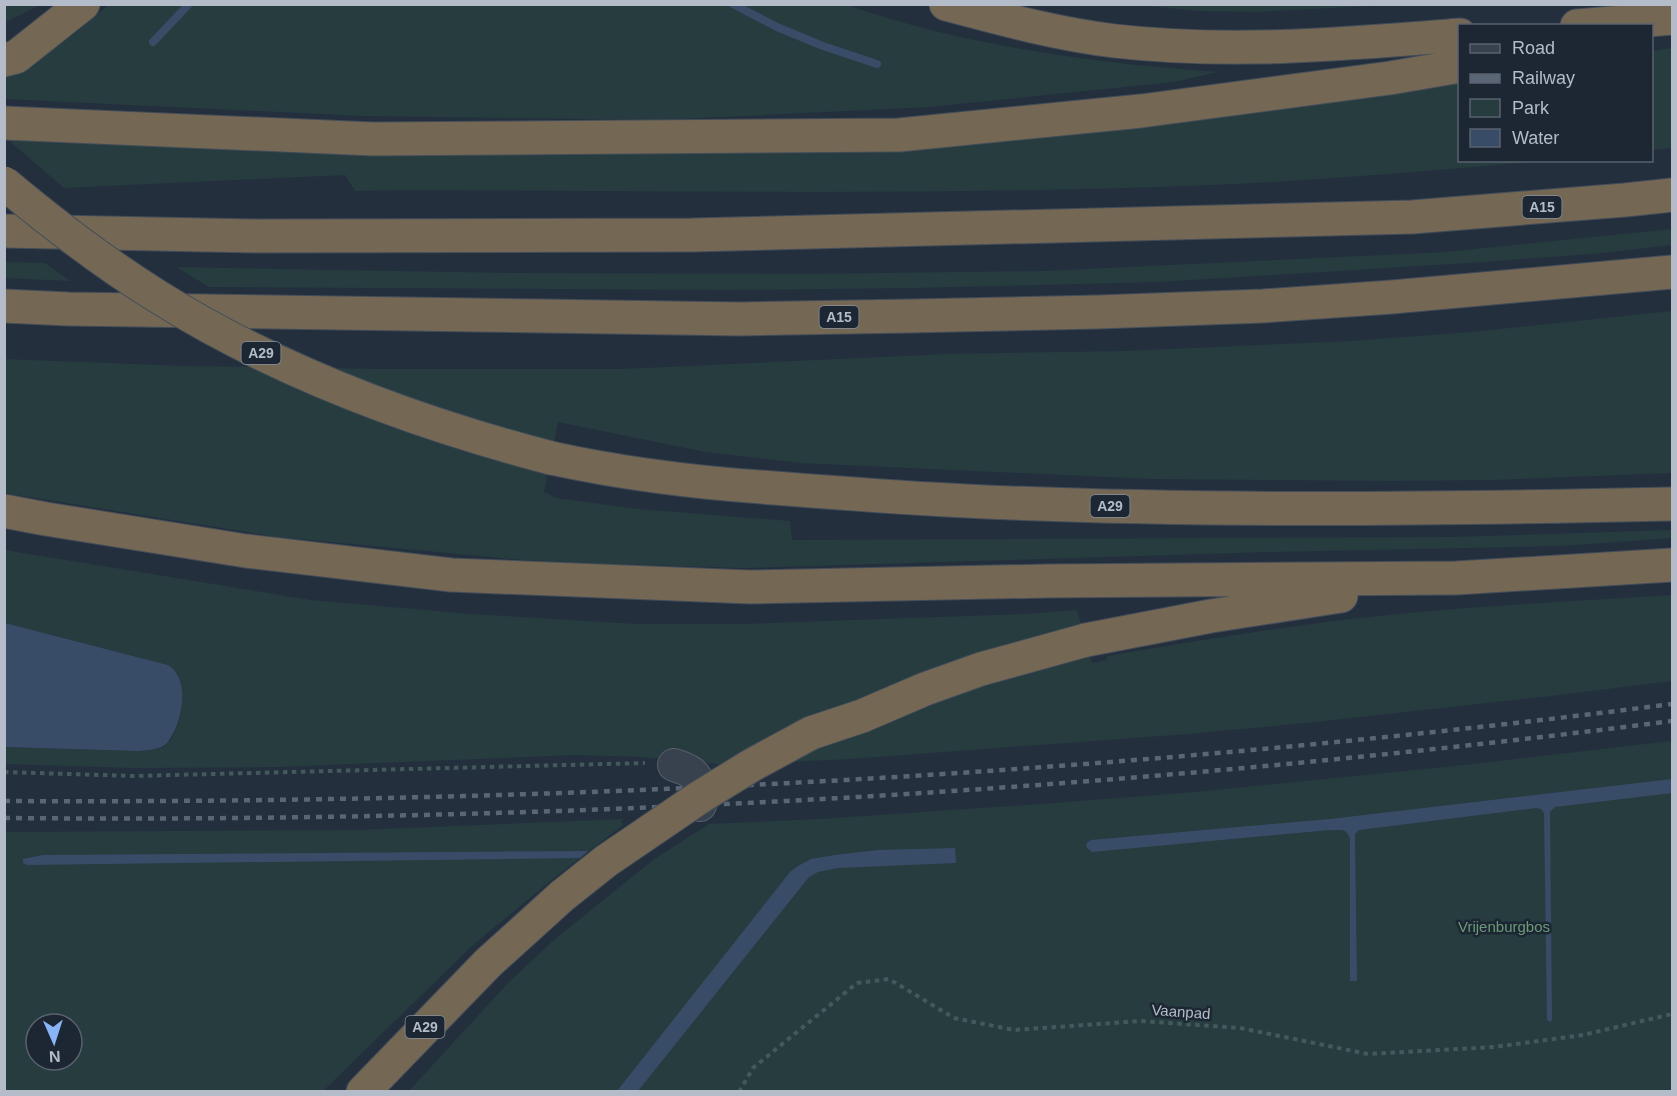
<svg xmlns="http://www.w3.org/2000/svg" width="1677" height="1096" font-family="Helvetica,sans-serif">
<style>
.green{fill:#263c3f;fill-rule:evenodd}
.water{fill:#394c67}
.lines{fill:none;stroke-linecap:round;stroke-linejoin:round}
.stream{stroke:#394c67;stroke-width:8}
.minor-casing{stroke:#565f6c;stroke-width:34}
.highway-casing{stroke:#434c59;stroke-width:35}
.path{stroke:#44595c;stroke-width:4;stroke-dasharray:4.5 4.5;stroke-linecap:butt}
.minor{stroke:#38414e;stroke-width:32}
.highway{stroke:#746855;stroke-width:33}
.rail{stroke:#5a6575;stroke-width:4.5;stroke-dasharray:6 6;stroke-linecap:butt}
.highway-bridge-casing{stroke:#434c59;stroke-width:35;stroke-linecap:butt}
.highway-bridge{stroke:#746855;stroke-width:33}
.labels{text-anchor:middle;stroke-width:5;stroke-linejoin:round;paint-order:stroke}
.shield{fill:#1d2633;stroke:#878f9c;stroke-width:1.5}
.shield-label{font-size:14px;font-weight:bold;fill:#b4bcc9}
.park-label{font-size:15px;fill:#6b9a76;stroke:#1d2633}
.street-label{font-size:15px;fill:#b4bcc9;stroke:#1d2633}
</style>
<rect width="100%" height="100%" fill="#242f3e"/>
<!-- green -->
<path class="green" d="M 5,4 L 41,4 L 41,5 L 5,22 Z
M 109,4 L 847,5 C 966,46 1093,63 1218,72 L 1174,82 L 929,107 L 661,120 L 363,116 L 5,99 L 5,73 C 45,60 78,32 109,4 Z
M 1137,5 L 1137,4 L 1389,5 L 1258,12 L 1199,11 Z
M 1672,48 L 1672,148 L 1652,150 L 1652,51 Z
M 1459,79 L 1460,160 L 1544,161 C 1441,170 1338,179 1235,184 C 959,196 682,191 405,190 L 355,191 L 345,175 L 64,188 L 5,137 L 595,153 Z
M 1672,229 L 1672,245 L 1604,253 L 1483,262 L 1159,282 L 913,288 L 728,290 L 209,287 L 176,267 L 516,273 L 805,274 L 1044,271 L 1446,252 Z
M 5,262 L 45,263 L 70,281 L 5,278 Z
M 1672,311 L 1672,473 L 1494,480 L 1391,481 L 1152,479 L 801,463 L 705,452 L 558,422 L 544,492 L 556,498 L 638,509 L 790,521 L 792,540 L 1452,537 L 1672,530 L 1672,538 L 1561,546 L 1270,552 L 744,568 L 607,564 L 524,560 L 277,537 L 5,493 L 4,359 L 185,366 L 378,369 L 623,369 L 947,354 L 1123,351 L 1351,341 L 1471,332 Z
M 5,550 L 311,600 L 471,614 L 637,624 L 744,624 L 1023,614 L 1077,610 L 1092,663 L 1107,660 L 1107,656 C 1190,642 1274,628 1359,618 C 1463,606 1568,602 1672,595 L 1672,681 L 1552,696 L 1306,723 L 1188,734 L 850,759 L 728,765 L 642,757 L 575,755 L 279,767 L 134,768 L 5,764 L 5,747 L 138,751 C 147,750 159,750 166,745 C 177,736 184,704 181,691 C 179,682 172,673 168,665 L 5,623 Z
M 1672,741 L 1672,1091 L 408,1092 L 507,984 L 555,939 L 653,860 L 709,824 L 820,819 L 1040,804 L 1195,792 L 1455,766 Z
M 623,819 L 621,821 L 623,825 L 554,878 L 472,946 L 323,1091 L 5,1092 L 5,832 L 357,830 ZM 36,1024 L 72,1024 L 72,1060 L 36,1060 Z"/>
<!-- water -->
<path class="water" d="M 5,623 L 168,665 C 189,678 183,713 174,732 C 172,735 169,742 166,744 C 159,750 147,750 138,751 L 5,747 Z
M 1672,779 L 1672,793 L 1555,807 L 1550,812 L 1552,1020 L 1550,1022 L 1547,1020 L 1544,813 L 1541,809 L 1536,808 L 1359,830 L 1355,834 L 1355,839 L 1357,981 L 1350,981 L 1350,839 C 1346,827 1341,831 1330,830 L 1092,852 L 1087,848 L 1086,844 L 1091,840 L 1330,819 Z
M 955,848 L 956,863 L 838,868 L 818,872 L 809,877 L 638,1091 L 617,1091 L 790,872 L 798,866 L 811,859 L 835,855 L 878,850 Z
M 588,851 L 580,858 L 27,865 L 23,863 L 23,859 L 43,855 Z"/>
<g class="lines">
<!-- stream -->
<path class="stream" d="M 733,4 L 777,27 L 823,46 L 877,64
M 153,42 L 189,4"/>
<defs>
<path id="minor" d="M 674,765 C 700,773 699,780 700,805"/>
<path id="highway" d="M 946,4 C 1002,19 1057,34 1115,41 C 1229,54 1346,44 1460,35
M 1577,26 L 1672,18
M 4,60 L 16,57 L 83,4
M 4,123 L 373,139 L 899,135 L 1141,111 L 1390,78 L 1460,66
M 4,231 L 256,236 L 692,235 L 1412,217 L 1625,200 L 1672,195
M 4,306 L 68,309 L 740,319 L 910,316 L 1098,312 L 1263,306 L 1392,297 L 1672,272
M 551,458 C 624,474 699,483 774,488 C 838,493 902,498 966,501 C 1201,512 1437,509 1672,504
M 4,511 L 46,519 L 246,551 L 451,575 L 750,587 L 1048,581 L 1456,578 L 1672,565
M 1086,640 L 1211,616 L 1341,596
M 363,1092 L 488,963"/>
</defs>
<!-- minor casing -->
<use href="#minor" class="minor-casing"/>
<!-- highway casing -->
<use href="#highway" class="highway-casing"/>
<!-- path -->
<path class="path" d="M 4,772 L 134,776 L 645,763
M 739,1092 L 753,1068 L 857,983 L 889,979 L 954,1018 L 1014,1030 L 1141,1021 L 1240,1028 L 1368,1054 L 1494,1047 L 1583,1035 L 1672,1014"/>
<!-- minor -->
<use href="#minor" class="minor"/>
<!-- highway -->
<use href="#highway" class="highway"/>
<!-- rail -->
<path class="rail" d="M 4,801 C 563,804 1119,775 1672,704
M 4,818 C 562,823 1119,792 1672,721"/>
<defs>
<path id="highway-bridge" d="M 4,183 C 53,224 104,263 157,296 C 278,372 413,422 551,458
M 488,963 L 562,896 L 606,861 L 700,797 L 752,765 L 811,733 L 862,716 L 925,689 L 981,669 L 1086,640"/>
</defs>
<!-- highway-bridge casing -->
<use href="#highway-bridge" class="highway-bridge-casing"/>
<!-- highway-bridge -->
<use href="#highway-bridge" class="highway-bridge"/>
</g>
<g class="labels">
<!-- shield labels -->
<g class="shield">
<rect x="1522.5" y="196" width="39" height="22" rx="4.5"/>
<rect x="819.5" y="306" width="39" height="22" rx="4.5"/>
<rect x="241.5" y="342" width="39" height="22" rx="4.5"/>
<rect x="1090.5" y="495" width="39" height="22" rx="4.5"/>
<rect x="405.5" y="1016" width="39" height="22" rx="4.5"/>
</g>
<g class="shield-label">
<text x="1542" y="212">A15</text>
<text x="839" y="322">A15</text>
<text x="261" y="358">A29</text>
<text x="1110" y="511">A29</text>
<text x="425" y="1032">A29</text>
</g>
<!-- park labels -->
<g class="park-label">
<text x="1504" y="932">Vrijenburgbos</text>
</g>
<!-- street labels -->
<g class="street-label">
<text transform="translate(1181 1012) rotate(4)" y="5">Vaanpad</text>
</g>
</g>
<!-- border -->
<rect width="1677" height="1096" fill="none" stroke="#b4bcc9" stroke-width="12"/>
<!-- legend -->
<rect x="1458" y="24" width="195" height="138" fill="#1d2633" stroke="#59626f" stroke-width="1.5"/>
<rect x="1470" y="44" width="30" height="9" fill="#38414e" stroke="#59626f" stroke-width="1.5"/>
<text x="1512" y="54" font-size="18" fill="#b4bcc9">Road</text>
<rect x="1470" y="74" width="30" height="9" fill="#5a6575" stroke="#59626f" stroke-width="1.5"/>
<text x="1512" y="84" font-size="18" fill="#b4bcc9">Railway</text>
<rect x="1470" y="99" width="30" height="18" fill="#263c3f" stroke="#59626f" stroke-width="1.5"/>
<text x="1512" y="114" font-size="18" fill="#b4bcc9">Park</text>
<rect x="1470" y="129" width="30" height="18" fill="#394c67" stroke="#59626f" stroke-width="1.5"/>
<text x="1512" y="144" font-size="18" fill="#b4bcc9">Water</text>
<!-- north arrow -->
<g transform="translate(54 1042) rotate(177)"><circle r="28" fill="#1d2633" stroke="#59626f" stroke-width="1.5"/>
<path d="M0-4.5L10 22L0 15L-10 22Z" fill="#8ab4f8"/>
<text y="-9" font-size="16" font-weight="bold" text-anchor="middle" fill="#b4bcc9">N</text>
</g>
</svg>
